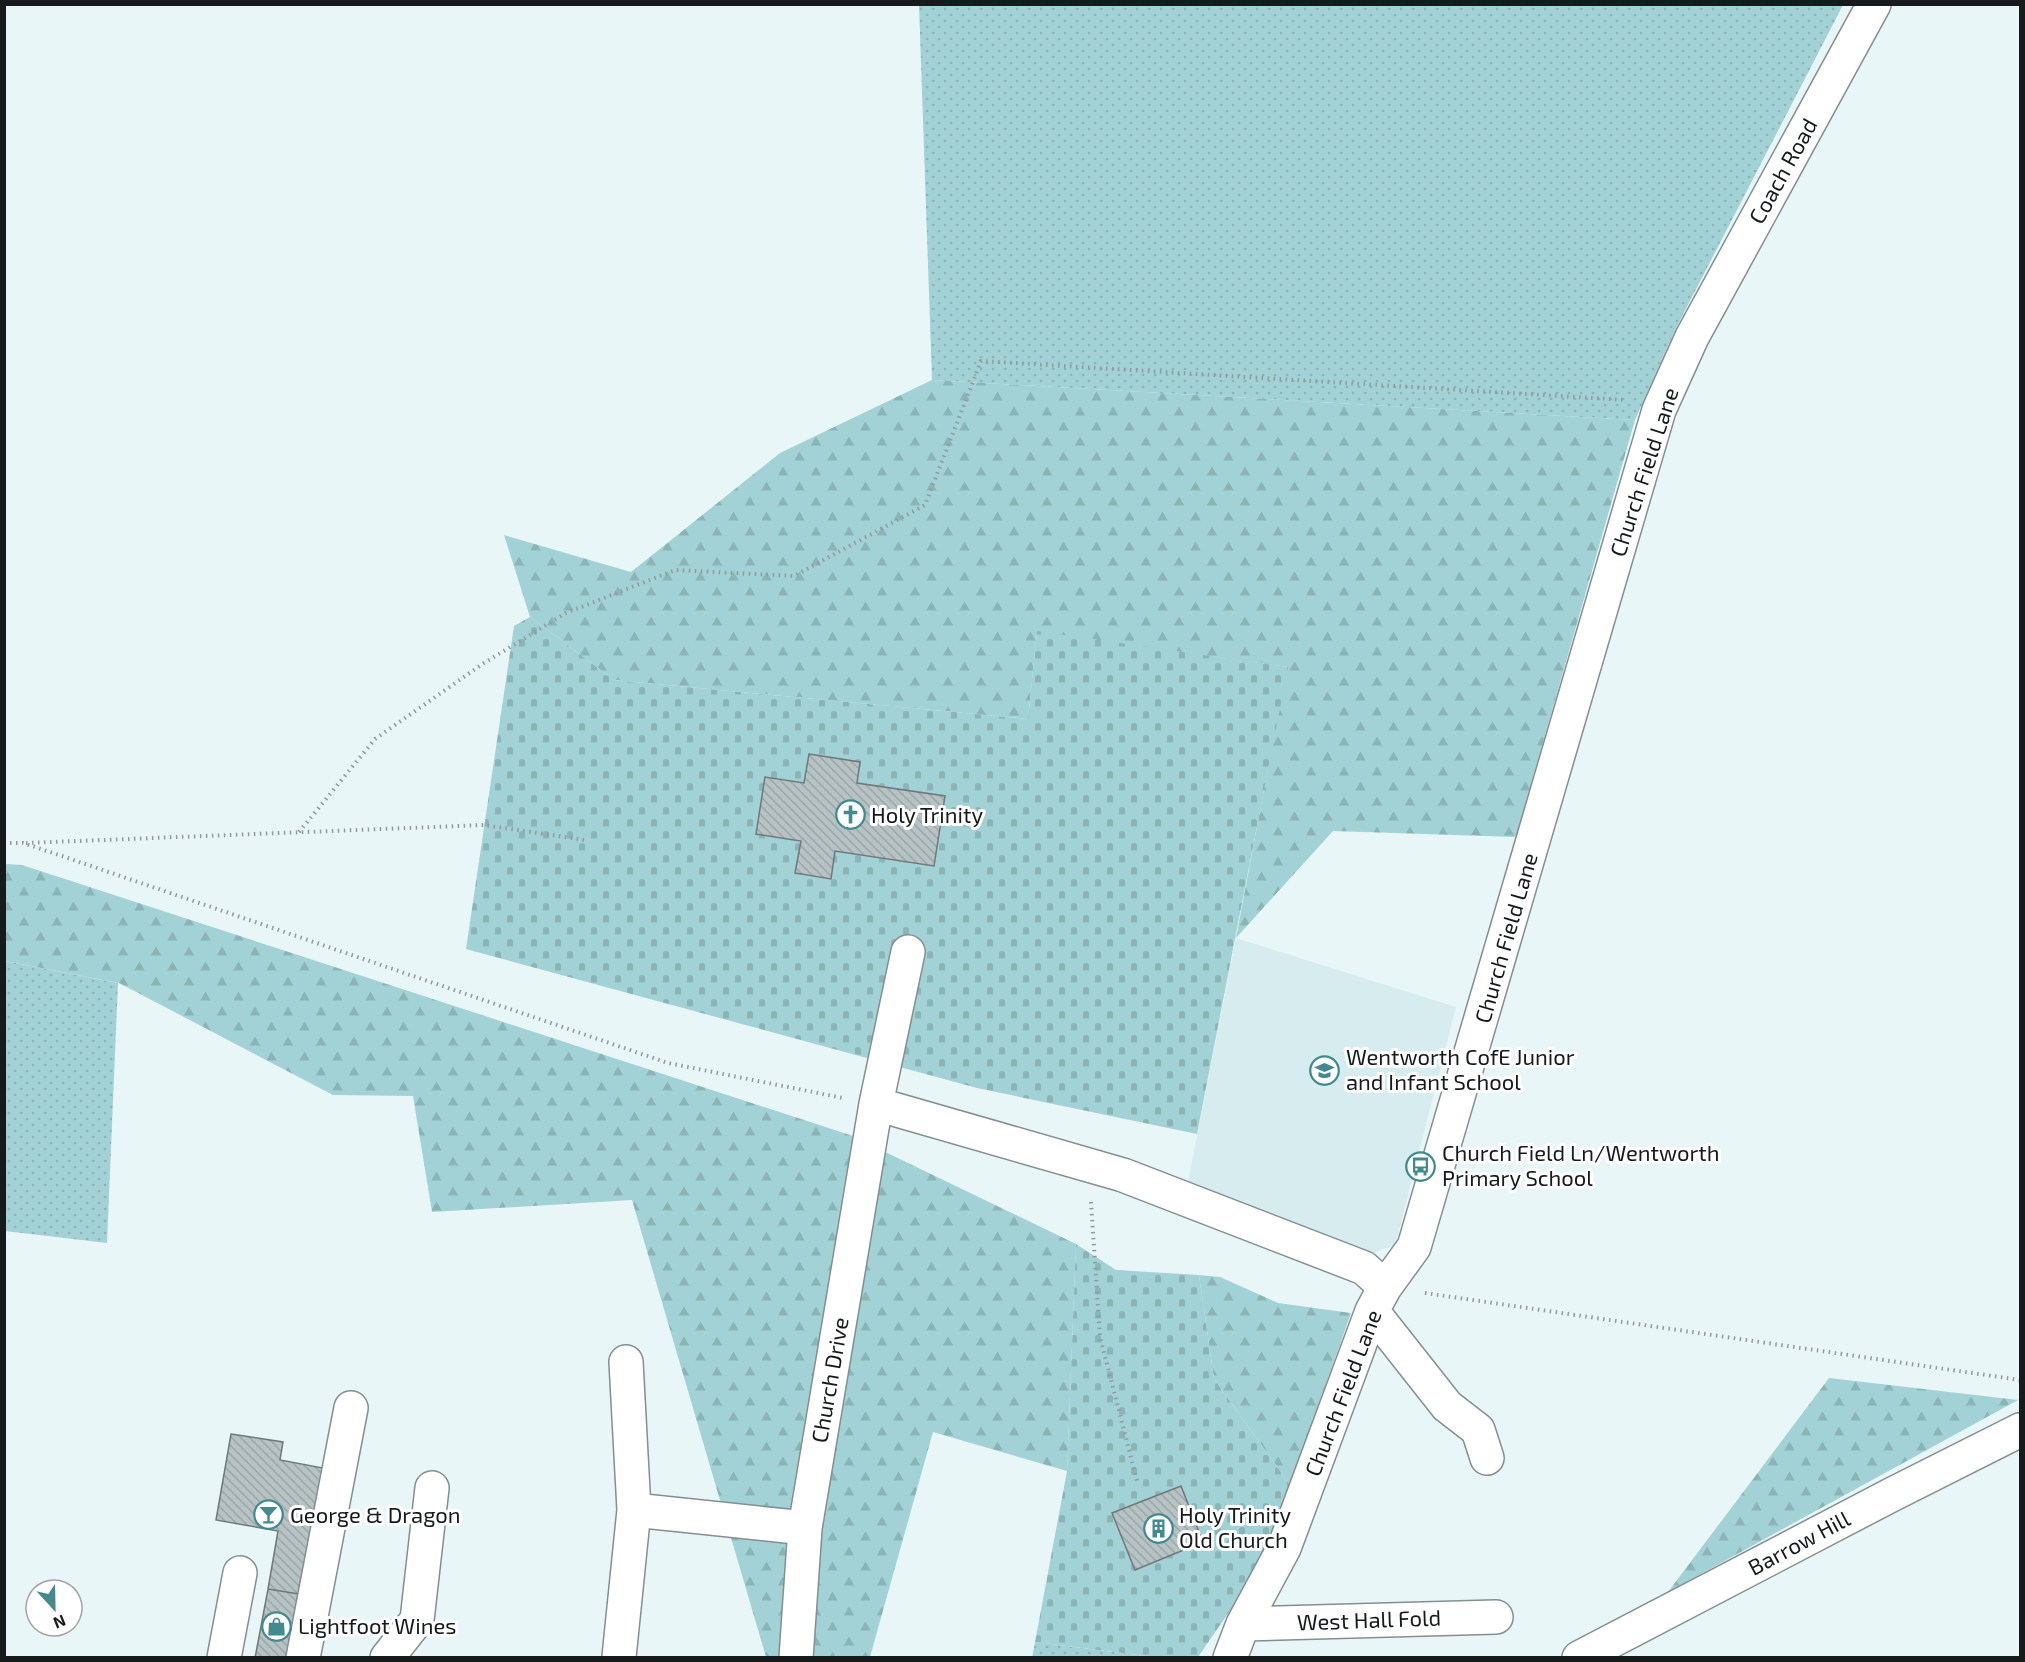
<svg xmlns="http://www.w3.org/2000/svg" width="2025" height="1662" font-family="'Exo 2',sans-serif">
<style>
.built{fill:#d6ecee}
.green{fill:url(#green-dots)}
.forest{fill:url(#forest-firs)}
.cemetery{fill:url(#cemetery-stones)}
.building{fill:url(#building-back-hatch);stroke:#6e797a;stroke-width:1.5}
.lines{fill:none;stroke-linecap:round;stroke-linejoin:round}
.minor-casing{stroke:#838f90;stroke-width:36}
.major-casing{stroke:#838f90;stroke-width:36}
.path{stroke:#909a9b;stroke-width:4;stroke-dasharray:1.5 4.5;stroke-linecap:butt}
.minor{stroke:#fff;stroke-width:33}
.major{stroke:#fff;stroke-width:33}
.labels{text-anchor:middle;stroke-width:6;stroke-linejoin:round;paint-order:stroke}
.street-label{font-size:22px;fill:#161a1b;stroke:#fff}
.poi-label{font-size:22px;fill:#161a1b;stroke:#fff;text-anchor:start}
</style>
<defs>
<pattern id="green-dots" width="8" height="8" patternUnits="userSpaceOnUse" patternTransform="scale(1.5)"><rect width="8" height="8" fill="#a2d2d6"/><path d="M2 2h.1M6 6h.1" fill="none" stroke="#8bb4b7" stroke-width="1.8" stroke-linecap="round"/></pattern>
<pattern id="forest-firs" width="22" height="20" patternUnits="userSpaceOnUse" patternTransform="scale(1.5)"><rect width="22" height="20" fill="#a2d2d6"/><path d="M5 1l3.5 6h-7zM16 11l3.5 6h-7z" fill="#8bb4b7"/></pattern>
<pattern id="cemetery-stones" width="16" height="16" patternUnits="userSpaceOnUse" patternTransform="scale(1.5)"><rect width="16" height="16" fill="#a2d2d6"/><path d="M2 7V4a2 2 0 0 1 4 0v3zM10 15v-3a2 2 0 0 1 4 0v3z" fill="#8bb4b7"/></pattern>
<pattern id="building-back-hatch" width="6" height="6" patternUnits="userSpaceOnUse" patternTransform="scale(1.5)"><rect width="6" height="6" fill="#b6c2c3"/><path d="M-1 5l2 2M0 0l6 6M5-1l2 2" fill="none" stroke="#9ca6a7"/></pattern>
</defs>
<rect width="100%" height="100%" fill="#e9f6f7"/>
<!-- built -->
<path class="built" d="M 1236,938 L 1456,1007 L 1395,1246 L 1382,1249 L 1373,1254 L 1188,1182 Z"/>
<!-- green -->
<path class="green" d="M 919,5 L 919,4 L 1843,5 L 1676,328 L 1635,420 L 932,380 Z
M 5,961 L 118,983 L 107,1243 L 5,1231 Z
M 1035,1642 L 1153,1657 L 1032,1658 Z"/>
<!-- forest -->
<path class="forest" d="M 932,380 L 1635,420 L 1516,837 L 1333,831 L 1236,938 L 1287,667 L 1037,632 L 1028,719 L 614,680 L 530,617 L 504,535 L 631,572 L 780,453 Z
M 5,864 L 22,865 L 850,1135 L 1076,1244 L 1067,1471 L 933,1432 L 870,1657 L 766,1657 L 632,1200 L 432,1212 L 413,1096 L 333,1095 L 119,983 L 5,961 Z
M 1199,1275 L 1220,1277 L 1278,1303 L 1351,1313 L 1290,1485 L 1214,1379 Z
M 1829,1378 L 2018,1400 L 1668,1592 Z"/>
<!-- cemetery -->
<path class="cemetery" d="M 530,617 L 614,680 L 1028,719 L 1037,631 L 1288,667 L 1197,1134 L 977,1088 L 466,949 L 514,626 Z
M 1076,1244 L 1116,1270 L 1199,1275 L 1214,1379 L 1290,1485 L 1274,1547 L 1198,1657 L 1153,1657 L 1035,1642 L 1067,1471 Z"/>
<!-- building -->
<path class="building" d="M 809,754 L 860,762 L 857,783 L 945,796 L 934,866 L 835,851 L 831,879 L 795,873 L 801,841 L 756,834 L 765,777 L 804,783 Z
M 231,1434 L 283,1442 L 280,1460 L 323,1468 L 317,1540 L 309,1538 L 299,1594 L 268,1589 L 278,1531 L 216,1520 Z
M 1181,1486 L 1203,1542 L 1135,1570 L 1112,1513 Z
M 268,1589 L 299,1594 L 287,1658 L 255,1658 Z"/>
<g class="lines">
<defs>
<path id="minor" d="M 876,1104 L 1123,1175 L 1364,1268 L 1385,1287
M 1372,1311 L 1447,1406 L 1478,1430 L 1487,1458
M 626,1362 L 634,1510
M 1243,1624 L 1496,1617
M 619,1657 L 634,1510 L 805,1528
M 224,1658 L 240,1573
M 303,1658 L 351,1408
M 387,1658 L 417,1620 L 432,1488
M 796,1658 L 805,1528 L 876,1104 L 908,952
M 1230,1658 L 1243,1624 L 1284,1548 L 1372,1311 L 1385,1287 L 1414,1247 L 1659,410 L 1692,337 L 1874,4"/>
<path id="major" d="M 1579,1658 L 1893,1494 L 2020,1430"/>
</defs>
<!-- minor casing -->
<use href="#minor" class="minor-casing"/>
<!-- major casing -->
<use href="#major" class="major-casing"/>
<!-- path -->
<path class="path" d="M 299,832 L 375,739 L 484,663 L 566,613 L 675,570 L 794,576 L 925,505 L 981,361 L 1626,400
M 4,843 L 23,843 L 56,854 L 668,1063 L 843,1098
M 26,843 L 484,825 L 585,840
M 1091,1202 L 1100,1337 L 1138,1485
M 1425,1293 L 2020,1380"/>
<!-- minor -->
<use href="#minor" class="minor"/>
<!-- major -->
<use href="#major" class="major"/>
</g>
<!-- icons -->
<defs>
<symbol id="church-ring" viewBox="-11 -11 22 22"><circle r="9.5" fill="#fff" stroke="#428a8f" stroke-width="1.5"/><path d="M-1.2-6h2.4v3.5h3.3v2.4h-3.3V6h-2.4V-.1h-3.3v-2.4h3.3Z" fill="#428a8f"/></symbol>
<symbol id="school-ring" viewBox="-11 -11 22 22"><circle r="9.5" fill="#fff" stroke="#428a8f" stroke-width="1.5"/><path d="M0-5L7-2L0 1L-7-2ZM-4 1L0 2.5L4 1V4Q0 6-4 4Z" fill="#428a8f"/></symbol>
<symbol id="bus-ring" viewBox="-11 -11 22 22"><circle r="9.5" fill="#fff" stroke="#428a8f" stroke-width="1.5"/><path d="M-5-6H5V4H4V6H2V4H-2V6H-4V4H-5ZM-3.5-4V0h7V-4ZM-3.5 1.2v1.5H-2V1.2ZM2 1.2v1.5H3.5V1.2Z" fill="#428a8f"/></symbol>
<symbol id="bar-ring" viewBox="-11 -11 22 22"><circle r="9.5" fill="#fff" stroke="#428a8f" stroke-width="1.5"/><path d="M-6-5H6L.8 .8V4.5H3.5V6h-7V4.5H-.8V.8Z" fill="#428a8f"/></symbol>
<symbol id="building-ring" viewBox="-11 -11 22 22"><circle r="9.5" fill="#fff" stroke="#428a8f" stroke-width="1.5"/><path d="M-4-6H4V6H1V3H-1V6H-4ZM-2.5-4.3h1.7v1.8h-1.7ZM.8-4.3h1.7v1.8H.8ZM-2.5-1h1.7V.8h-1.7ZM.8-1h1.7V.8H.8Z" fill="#428a8f"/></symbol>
<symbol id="shop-ring" viewBox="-11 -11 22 22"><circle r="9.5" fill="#fff" stroke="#428a8f" stroke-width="1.5"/><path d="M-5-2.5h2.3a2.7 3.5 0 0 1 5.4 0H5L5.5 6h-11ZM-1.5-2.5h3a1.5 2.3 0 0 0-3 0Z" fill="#428a8f"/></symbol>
</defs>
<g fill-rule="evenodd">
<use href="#church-ring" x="834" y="798" width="33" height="33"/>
<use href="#school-ring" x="1308" y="1054" width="33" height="33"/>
<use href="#bus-ring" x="1404" y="1150" width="33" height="33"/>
<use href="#bar-ring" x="252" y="1498" width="33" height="33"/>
<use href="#building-ring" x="1142" y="1512" width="33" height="33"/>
<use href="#shop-ring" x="260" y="1610" width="33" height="33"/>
</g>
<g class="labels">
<!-- street labels -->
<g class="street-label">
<text transform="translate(1783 171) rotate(-61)" y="8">Coach Road</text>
<text transform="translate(1644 472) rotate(-72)" y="8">Church Field Lane</text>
<text transform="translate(1506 938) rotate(-74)" y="8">Church Field Lane</text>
<text transform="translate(830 1380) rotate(-80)" y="8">Church Drive</text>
<text transform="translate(1343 1393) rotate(-69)" y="8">Church Field Lane</text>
<text transform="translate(1799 1543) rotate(-28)" y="8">Barrow Hill</text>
<text transform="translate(1369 1620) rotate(-2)" y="8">West Hall Fold</text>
</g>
<!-- poi labels -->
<g class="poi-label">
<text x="871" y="823">Holy Trinity</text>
<text x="1346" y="1065">Wentworth CofE Junior<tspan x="1346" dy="25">and Infant School</tspan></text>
<text x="1442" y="1161">Church Field Ln/Wentworth<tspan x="1442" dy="25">Primary School</tspan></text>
<text x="290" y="1523">George &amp; Dragon</text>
<text x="1179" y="1523">Holy Trinity<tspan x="1179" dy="25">Old Church</tspan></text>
<text x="298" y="1634">Lightfoot Wines</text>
</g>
</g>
<!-- border -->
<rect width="2025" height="1662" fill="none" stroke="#161a1b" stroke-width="12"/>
<!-- north arrow -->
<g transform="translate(54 1608) rotate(158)"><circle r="28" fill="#ffffff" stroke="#a2a3a4" stroke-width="1.5"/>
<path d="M0-4.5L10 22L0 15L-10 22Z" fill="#428a8f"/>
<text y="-9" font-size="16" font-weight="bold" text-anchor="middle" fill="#161a1b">N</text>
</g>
</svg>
